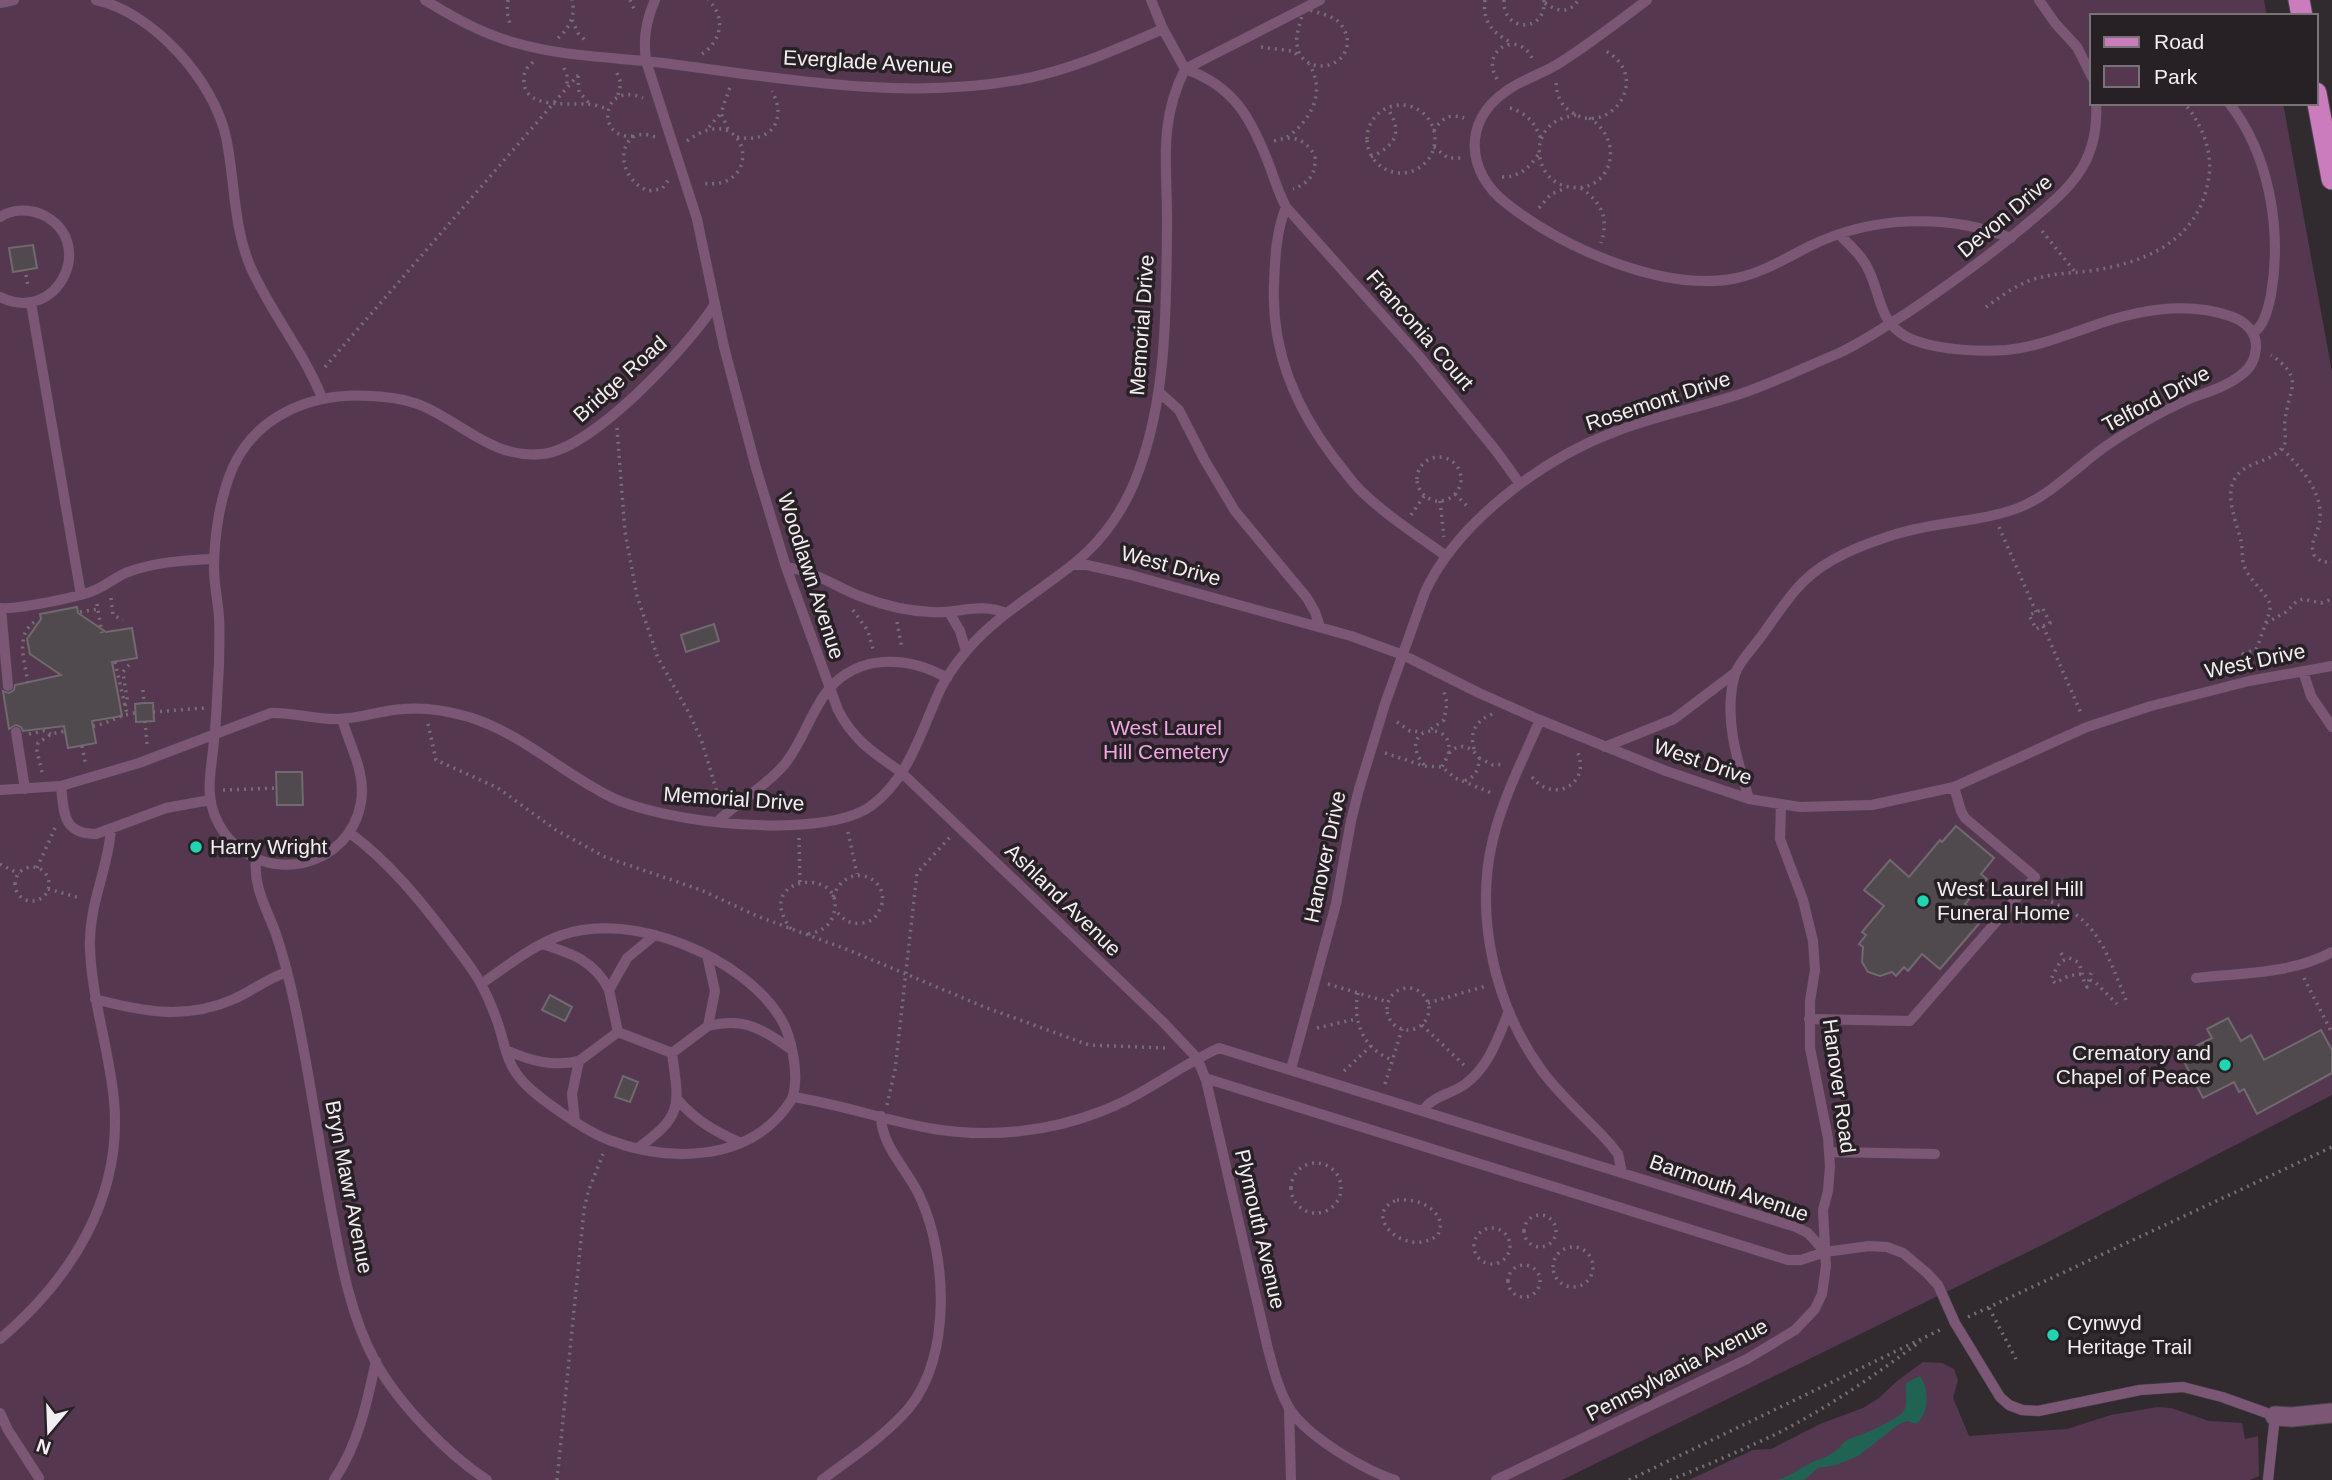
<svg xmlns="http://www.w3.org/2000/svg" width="2332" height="1480" font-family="Arial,sans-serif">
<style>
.green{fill:#553850}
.water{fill:#206352}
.building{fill:#504a4f;stroke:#70696e;stroke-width:2}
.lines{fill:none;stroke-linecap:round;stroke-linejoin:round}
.lane-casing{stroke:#4c464b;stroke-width:11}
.street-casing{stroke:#4c464b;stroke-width:21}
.primary-casing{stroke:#4c464b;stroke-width:23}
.path{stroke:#746f73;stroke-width:3.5;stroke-dasharray:2 5;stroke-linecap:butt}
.lane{stroke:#7c5675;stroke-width:10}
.street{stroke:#7c5675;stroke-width:19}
.primary{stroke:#ca7cbd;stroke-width:21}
.poi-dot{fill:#21d5b0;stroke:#272126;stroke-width:2.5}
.labels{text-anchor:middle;stroke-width:7;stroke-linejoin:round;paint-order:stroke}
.street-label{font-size:21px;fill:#f2eef1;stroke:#272126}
.park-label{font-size:21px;fill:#f3a6e6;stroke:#272126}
.poi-label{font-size:21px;fill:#f2eef1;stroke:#272126;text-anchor:start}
</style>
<rect width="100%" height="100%" fill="#312b30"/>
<!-- green -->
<path class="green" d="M 0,0 L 2264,0 L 2267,16 L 2092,16 L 2092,103 L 2283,103 L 2332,372 L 2332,1095 L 2046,1243 L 1562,1480 L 0,1480 Z
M 1923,1362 L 1942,1363 L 1954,1369 L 1958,1380 L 1953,1398 L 1969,1436 L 2067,1429 L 2111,1415 L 2158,1407 L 2171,1408 L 2209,1421 L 2242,1423 L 2245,1439 L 2258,1436 L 2259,1476 L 2250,1480 L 1689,1480 L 1753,1450 L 1771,1449 L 1820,1424 L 1863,1408 L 1879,1398 L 1897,1381 Z"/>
<!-- water -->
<path class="water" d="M 1920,1376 C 1929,1389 1930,1413 1916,1424 L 1907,1421 L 1898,1425 L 1858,1456 L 1836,1465 L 1818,1468 L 1804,1480 L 1777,1480 C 1791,1476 1798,1469 1811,1463 C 1819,1459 1828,1457 1835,1451 C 1841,1447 1845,1439 1852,1438 C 1862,1435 1900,1419 1904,1410 C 1908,1403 1905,1391 1906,1383 Z"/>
<!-- building -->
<path class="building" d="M 33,245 L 37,268 L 13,272 L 9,248 Z
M 77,607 L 78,613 L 106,632 L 132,628 L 137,658 L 112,662 L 122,716 L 92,721 L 96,743 L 68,748 L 64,726 L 23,731 L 21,727 L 16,725 L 9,729 L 3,691 L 9,693 L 14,690 L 15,685 L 61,675 L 30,654 L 27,639 L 41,619 L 40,614 Z
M 714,624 L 719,641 L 686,652 L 681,635 Z
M 144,703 L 153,703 L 154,721 L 136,722 L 135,704 Z
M 276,772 L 302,772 L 303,805 L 277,805 Z
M 1956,826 L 1994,858 L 1981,874 L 1987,879 L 1965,904 L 1983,919 L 1940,969 L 1922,954 L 1908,971 L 1904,967 L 1896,976 L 1892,972 L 1880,976 L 1868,972 L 1862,962 L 1863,947 L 1859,944 L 1866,935 L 1862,932 L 1884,906 L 1864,890 L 1890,860 L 1909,877 L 1940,840 L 1942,842 Z
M 550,995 L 572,1007 L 565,1021 L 542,1010 Z
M 2228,1018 L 2241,1041 L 2251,1035 L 2264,1060 L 2321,1030 L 2332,1050 L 2332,1073 L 2257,1114 L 2244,1089 L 2239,1092 L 2234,1082 L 2203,1098 L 2180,1054 L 2212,1038 L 2207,1029 Z
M 623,1076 L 638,1082 L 630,1102 L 615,1097 Z"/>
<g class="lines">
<defs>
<path id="lane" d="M 96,0 C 153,12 214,81 226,137 C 235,180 233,227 251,268 C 271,313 304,352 322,398
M 425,0 C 454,18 483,34 516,43 C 564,57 614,57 663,63 C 779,78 901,101 1018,80 C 1069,71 1115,50 1163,29
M 655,0 C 646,21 643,38 646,61 L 697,219 L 724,347 L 756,468 L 786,567 L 838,710 C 854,741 874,753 901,772 L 1162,1021 L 1197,1058 L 1206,1080 L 1268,1349 C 1273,1368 1278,1388 1288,1406 C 1304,1435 1364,1470 1395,1480
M 1647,0 C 1619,21 1591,43 1561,62 C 1543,74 1522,79 1505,92 C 1462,122 1467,173 1506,203 C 1562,248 1665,293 1737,278 C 1764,272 1786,258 1810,246 C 1871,216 1947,213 2011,238
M 2039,0 L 2055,23 L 2077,47 L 2092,77
M 0,3 L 14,0
M 1185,69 C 1235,86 1252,120 1270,167 C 1275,181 1279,194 1286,207 L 1419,356 L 1497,452 L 1520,484
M 1185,69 L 1320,0
M 2229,103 C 2270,155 2282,231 2271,295 C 2268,308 2265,325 2253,333
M 1286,207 C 1276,232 1275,258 1274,285 C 1271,350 1295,407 1334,458 C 1343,469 1351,481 1361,491 C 1387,516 1417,535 1446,556
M 0,217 C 12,209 28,209 41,214 C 99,240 58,326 0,297
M 31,303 L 81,595
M 1159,392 L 1179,410 L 1204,459 L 1235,511 L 1307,598 L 1315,612 L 1320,627
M 1073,565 L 1087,565 L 1131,575 L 1351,636 L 1403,655 L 1479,693 L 1540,720 L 1666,771 L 1749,799 L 1800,807 L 1872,805 L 1954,787 L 2087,727 L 2151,706 L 2249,681 L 2332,666
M 786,567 C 815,571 836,587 862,597 C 883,605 908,611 931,612 C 959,614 978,602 1006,613
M 0,608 C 14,610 80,597 95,590 C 107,585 117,576 128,572 C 155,562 186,560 214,559
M 1,609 L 8,686
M 949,612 L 960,631 L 966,651
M 2303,671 L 2311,696 L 2332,727
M 342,719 C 350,747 366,772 361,802 C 350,868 266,887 225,834 C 217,823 211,809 210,795 C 208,777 213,758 214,740 C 217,716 217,691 219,666 C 219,650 220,634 219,617 C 218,601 214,585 214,569 C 214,536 220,497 233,467 C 258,413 315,392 371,396 C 389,397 408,399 425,407 C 464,425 495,459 542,454 C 592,450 689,346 715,304
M 1540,720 C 1523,759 1503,798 1493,839 C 1474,917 1495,1006 1542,1071 C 1562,1098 1589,1120 1611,1145 L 1618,1154 L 1622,1173
M 16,732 L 25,789
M 1605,747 L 1674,719 L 1736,672
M 61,786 C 64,812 62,834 96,834 L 166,808 L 210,800
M 0,790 L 61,786 L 139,763 L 271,713 C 294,712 315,720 338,719 C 360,719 381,710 403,709 C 425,707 448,711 469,717 C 523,734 562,773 611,797 C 664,823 822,841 871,806 C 906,781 920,736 936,699 C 943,681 955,664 968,649 C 999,613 1041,591 1077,561 C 1105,538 1127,505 1139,470 C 1167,394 1166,309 1167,228 C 1168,169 1157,125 1185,69 L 1163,29 L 1151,0
M 1749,799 C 1737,760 1723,716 1735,674 C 1739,662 1752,649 1760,638 C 1774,619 1787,598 1803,582 C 1827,558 1862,545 1893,535 C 1935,521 1982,523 2023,506 C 2054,492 2079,465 2106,446 C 2132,428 2160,412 2189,399 C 2207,392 2226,387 2241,375 C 2250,369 2255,359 2256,348 C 2257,332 2245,321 2230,316 C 2184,300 2132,311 2087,328 C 2061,337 2035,347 2007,350 C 1978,352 1933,350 1907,337 C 1880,323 1881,298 1870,273 C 1864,257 1850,246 1839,234
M 718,821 C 739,801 765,787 784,765 C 803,742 810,713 828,690 C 859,653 909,656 947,678
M 350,833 C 389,862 419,899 448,937 C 459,952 472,967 481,984 C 487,995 492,1007 496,1018 C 504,1038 505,1060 519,1077 C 529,1090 545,1101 559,1111 C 575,1122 591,1133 609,1140 C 667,1162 744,1162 785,1109 C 787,1106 792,1100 793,1096 C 799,1075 792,1037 781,1019 C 744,957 631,910 562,935 C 533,945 507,966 481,984
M 256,859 C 253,887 267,909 276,934 C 284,958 290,982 295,1006 C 310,1075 319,1145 332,1214 C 341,1263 351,1317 375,1361 C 398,1403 447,1454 487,1480
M 542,944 C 571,953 595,961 609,990
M 2196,978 C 2240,973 2292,974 2332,952
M 95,999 C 143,1012 187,1020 234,999 C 252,991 268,978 287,972
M 1809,1019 L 1910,1021 L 2035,877 L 1965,818 L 1961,811 L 1954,787
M 708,1026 C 745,1017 762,1029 792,1050
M 618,1032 L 609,990 L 627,958 L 655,935
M 506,1050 C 531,1061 552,1067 579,1061
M 672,1053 L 708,1026 L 715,991 L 707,955
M 1291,1069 L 1336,904 L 1351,821 L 1359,789 L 1385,704 L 1425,592 C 1458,521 1543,459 1614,432 C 1657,415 1703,407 1746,392 C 1777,381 1808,366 1839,353 C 1863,342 1884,327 1907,313 C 1947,286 1985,259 2022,228 C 2065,192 2100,167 2096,103
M 1205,1078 L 1788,1260 L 1801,1260 L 1825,1252 L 1869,1246 L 1887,1247 L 1903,1253 L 1927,1273 L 1938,1285 L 1955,1323 L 2000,1397 L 2009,1405 L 2022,1410 L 2038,1411 L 2140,1390 L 2183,1387 L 2222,1397 L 2275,1416 L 2268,1480
M 793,1097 C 841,1104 886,1121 934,1129 C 990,1138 1049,1132 1102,1111 C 1144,1095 1179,1066 1219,1048 L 1796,1227 L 1808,1233 L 1825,1252
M 678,1100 C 696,1121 716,1132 741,1143
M 1423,1111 C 1432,1096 1451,1094 1464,1085 C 1489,1067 1498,1038 1509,1011
M 575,1122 L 572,1094 L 579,1061 L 618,1032 L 672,1053 C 679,1105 684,1115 638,1148
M 1829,1152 L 1935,1154
M 0,1339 C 71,1279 123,1197 114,1100 C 109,1049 92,1000 90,949 C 88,905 108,871 111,829
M 1289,1409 L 1291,1480
M 0,1413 L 8,1430 L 39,1478
M 334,1480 C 358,1445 367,1403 376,1361
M 822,1480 C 851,1458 885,1436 909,1408 C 952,1356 947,1255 920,1197 C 908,1170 881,1146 881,1116
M 1496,1480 L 1747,1359 L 1795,1330 L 1815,1309 L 1822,1294 L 1826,1266 L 1823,1210 L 1828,1191 L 1830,1166 L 1828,1138 L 1810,1048 L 1810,1001 L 1815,970 L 1813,941 L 1803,900 L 1780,839 L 1781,805"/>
<path id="street" d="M 2275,1416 L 2292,1417 L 2332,1413"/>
<path id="primary" d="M 2299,0 L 2302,16
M 2316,93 L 2332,179"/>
</defs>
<!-- lane casing -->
<use href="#lane" class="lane-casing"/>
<!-- street casing -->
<use href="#street" class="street-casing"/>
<!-- primary casing -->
<use href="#primary" class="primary-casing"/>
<!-- path -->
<path class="path" d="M 508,0 L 507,12 L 510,24
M 630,0 L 634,9
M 1485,0 C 1482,22 1493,33 1512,43
M 1504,0 C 1502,33 1547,33 1544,0
M 1545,3 C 1557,12 1570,14 1578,0
M 1304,8 C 1314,12 1326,14 1335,19 C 1341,23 1345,30 1347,37 C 1352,70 1302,78 1297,45 C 1295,33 1302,19 1304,8 Z
M 572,20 L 578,33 L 585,40
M 558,38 C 569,29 576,15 572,0
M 1261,47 L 1292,51 L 1301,57
M 702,54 C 722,41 726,16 708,0
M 533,62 C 526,68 523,73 524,82 C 525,109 568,103 586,104 C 594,104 601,107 608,109
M 564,68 L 567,76 L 567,87
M 617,73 L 621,83 L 618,95
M 578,76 L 579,92 L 589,103
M 1497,79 C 1479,50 1519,28 1533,60
M 1556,83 C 1557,95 1560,104 1570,111 C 1608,140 1655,77 1604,50
M1367 139a34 34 0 1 1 68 0a34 34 0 1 1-68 0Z
M 1510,108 C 1527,113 1535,123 1541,139
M 1576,115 C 1565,117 1554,120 1547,129 C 1531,148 1541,180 1565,186 C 1610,198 1628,141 1589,118
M 709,127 L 721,113
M 728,129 L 721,113 L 730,87
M 1434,131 C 1441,118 1450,113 1464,118
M 633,136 C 595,140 601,80 643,98
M 655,137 C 620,122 610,174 648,191 L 662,189 L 669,179
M 737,137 C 770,144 788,121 772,91
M 1287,137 C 1312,120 1326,91 1309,64
M 687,141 C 749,95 767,194 701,183
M 1274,141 C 1292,135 1305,138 1315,156 C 1316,173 1310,183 1293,189
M 1434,147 L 1448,158 L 1463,158
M 1371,157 C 1395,146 1404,132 1387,108
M 1502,177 C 1519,177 1528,169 1538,155
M 1581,188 C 1602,203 1609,218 1601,243
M 1539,208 L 1551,194 L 1566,188
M 2042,231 L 2076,273
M 26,275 L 28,287
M 1986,307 C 2003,295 2021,281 2042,277 C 2057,273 2074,273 2090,271 C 2144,263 2197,242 2208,182 C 2214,154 2203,125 2184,103
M 325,367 L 578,75
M 617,428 L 625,532 L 637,596 L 658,658 L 689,713 L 701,739 L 717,792 L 717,801
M 2282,449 C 2302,468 2328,498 2318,528 C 2315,538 2310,544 2314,555 L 2322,562 L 2332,562
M1417 479a22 22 0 1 1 44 0a22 22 0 1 1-44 0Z
M 1455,494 L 1469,508
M 1440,501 L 1444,537
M 1411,515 L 1424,496
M 1999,527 L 2036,612
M 111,598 L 113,615 L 123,620
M 97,604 L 102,633
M 2043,609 L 2050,623 L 2036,629 L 2029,615 Z
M 853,610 L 868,631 L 873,649
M 80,612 L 98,609
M 897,622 L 902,649
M 2266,623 L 2286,612 L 2297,601 L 2303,599 L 2321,603 L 2332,599
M 2043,626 L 2081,713
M 115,662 L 127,714
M 2246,668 L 2243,654 L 2256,649 L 2258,645 L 2270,611 L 2270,604 C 2264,590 2251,582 2245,568 C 2241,560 2243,550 2241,541 C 2236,519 2219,486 2244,469 C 2258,460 2276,460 2285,443 C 2286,435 2284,428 2285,420 C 2289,388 2305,378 2271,355
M 28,683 C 25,662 14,634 36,621
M 143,690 L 144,703
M 125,706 L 127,699 L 123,672 L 129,665
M 153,712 L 204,708
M 145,721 L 147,744
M 1397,722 L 1410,731 L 1423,732
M 428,724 L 436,760 L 498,788 L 556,830 L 605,857 L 701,890 L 757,916 L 851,951 L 987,1008 L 1089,1045 L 1165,1048
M 93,726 C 108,724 120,714 136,713
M 1431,729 L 1444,720 L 1447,703 L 1444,692
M 29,734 L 44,731 L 51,734
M 82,746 L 86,766
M 1474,749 C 1469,732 1476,721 1492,714
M 1385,753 L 1424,766 L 1442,767 L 1455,778 L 1494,794
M 1449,753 C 1460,742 1471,746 1479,758 C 1479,770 1475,778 1463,781
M 1479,758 L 1493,765 L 1505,764
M 1424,765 C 1396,730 1447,719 1449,746 C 1450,754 1445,761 1442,767
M 42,772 L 37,751 L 38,743 L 51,734 L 65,731
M 1532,777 C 1554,805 1592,783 1577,751
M 223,790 L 277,788
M 848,832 L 857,874
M 799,838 L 800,882
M 0,864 L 19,874
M15 884a17 17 0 1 1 34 0a17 17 0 1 1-34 0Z
M 37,868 L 55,828
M 48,889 L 80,898
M 2039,895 C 2052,903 2067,908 2079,917 C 2104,937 2114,972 2126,1000
M 833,897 C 848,856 896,881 879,911 C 876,918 870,922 862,923 C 850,925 842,919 835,909
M 791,929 C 749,874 851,865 833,916 C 829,927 820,932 808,934
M 2061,953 L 2065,959
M 2081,974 L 2068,976 L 2055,983 L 2051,979 L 2060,962 L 2069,958 L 2078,962 C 2083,970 2081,978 2087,987 L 2091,973
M 2304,978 L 2332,1033
M 2090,980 L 2095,982 L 2117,1004
M 1328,984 L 1388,1002
M1387 1009a21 21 0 1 1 42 0a21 21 0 1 1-42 0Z
M 1358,993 C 1352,1022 1364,1050 1393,1060
M 1428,1003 L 1486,986
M 1422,1025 L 1466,1067
M 1317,1028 L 1356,1019
M 1344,1071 L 1371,1046
M 1385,1084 L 1402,1029
M 887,1105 L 895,1070 L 917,873 L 950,837
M1291 1188a25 25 0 1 1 50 0a25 25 0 1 1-50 0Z
M 1397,1200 C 1415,1199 1435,1204 1441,1224 L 1438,1235 C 1406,1260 1359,1214 1397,1200 Z
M1524 1231a16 16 0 1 1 32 0a16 16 0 1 1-32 0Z
M1474 1246a18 18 0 1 1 36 0a18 18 0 1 1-36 0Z
M1553 1267a20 20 0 1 1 40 0a20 20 0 1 1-40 0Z
M1508 1281a16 16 0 1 1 32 0a16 16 0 1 1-32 0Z
M 1989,1308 L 2016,1359
M 1968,1317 L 2332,1147
M 557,1480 L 584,1210 L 588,1192 L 603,1154
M 1629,1480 L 1942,1329
M 1670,1480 C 1705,1466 1740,1451 1774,1435 C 1826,1409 1874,1376 1921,1341"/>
<!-- lane -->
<use href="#lane" class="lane"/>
<!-- street -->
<use href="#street" class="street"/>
<!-- primary -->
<use href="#primary" class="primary"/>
</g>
<!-- markers -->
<g class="poi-dot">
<circle cx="196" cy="847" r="7"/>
<circle cx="1923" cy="901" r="7"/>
<circle cx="2225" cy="1065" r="7"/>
<circle cx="2053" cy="1335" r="7"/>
</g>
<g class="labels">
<!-- street labels -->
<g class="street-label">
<text transform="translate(868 62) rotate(3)" y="7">Everglade Avenue</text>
<text transform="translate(2005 216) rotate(-40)" y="7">Devon Drive</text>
<text transform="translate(1142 325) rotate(-86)" y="7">Memorial Drive</text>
<text transform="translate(1420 330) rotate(49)" y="7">Franconia Court</text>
<text transform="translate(620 379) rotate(-42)" y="7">Bridge Road</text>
<text transform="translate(2156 399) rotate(-28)" y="7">Telford Drive</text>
<text transform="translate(1658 401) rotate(-18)" y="7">Rosemont Drive</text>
<text transform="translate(1171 566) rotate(15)" y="7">West Drive</text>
<text transform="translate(811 576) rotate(72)" y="7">Woodlawn Avenue</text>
<text transform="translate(2255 661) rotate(-12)" y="7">West Drive</text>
<text transform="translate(1703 762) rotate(19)" y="7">West Drive</text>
<text transform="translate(734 799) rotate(4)" y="7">Memorial Drive</text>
<text transform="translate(1325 857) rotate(-78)" y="7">Hanover Drive</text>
<text transform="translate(1063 900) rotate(44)" y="7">Ashland Avenue</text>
<text transform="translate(1839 1086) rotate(82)" y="7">Hanover Road</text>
<text transform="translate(349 1187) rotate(79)" y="7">Bryn Mawr Avenue</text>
<text transform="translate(1729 1188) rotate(19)" y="7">Barmouth Avenue</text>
<text transform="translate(1260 1229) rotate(77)" y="7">Plymouth Avenue</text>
<text transform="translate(1677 1370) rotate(-27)" y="7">Pennsylvania Avenue</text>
</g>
<!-- park labels -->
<g class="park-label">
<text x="1166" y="735">West Laurel<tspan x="1166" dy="24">Hill Cemetery</tspan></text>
</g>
<!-- poi labels -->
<g class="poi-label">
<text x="210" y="854">Harry Wright</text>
<text x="1937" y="896">West Laurel Hill<tspan x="1937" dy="24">Funeral Home</tspan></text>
<text x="2211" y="1060" text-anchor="end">Crematory and<tspan x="2211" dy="24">Chapel of Peace</tspan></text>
<text x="2067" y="1330">Cynwyd<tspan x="2067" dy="24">Heritage Trail</tspan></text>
</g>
</g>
<!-- legend -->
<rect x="2090" y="14" width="228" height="91" fill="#272126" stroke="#787377" stroke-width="2"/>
<rect x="2104" y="37" width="35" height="10" fill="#ca7cbd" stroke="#787377" stroke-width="2"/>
<text x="2154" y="49" font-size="21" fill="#f2eef1">Road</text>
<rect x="2104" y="66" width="35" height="21" fill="#553850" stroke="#787377" stroke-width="2"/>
<text x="2154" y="84" font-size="21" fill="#f2eef1">Park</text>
<!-- north arrow -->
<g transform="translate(49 1431) rotate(199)" stroke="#272126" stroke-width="5" paint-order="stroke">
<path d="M0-5L12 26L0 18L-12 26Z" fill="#f2eef1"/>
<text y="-10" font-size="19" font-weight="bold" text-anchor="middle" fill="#f2eef1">N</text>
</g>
</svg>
